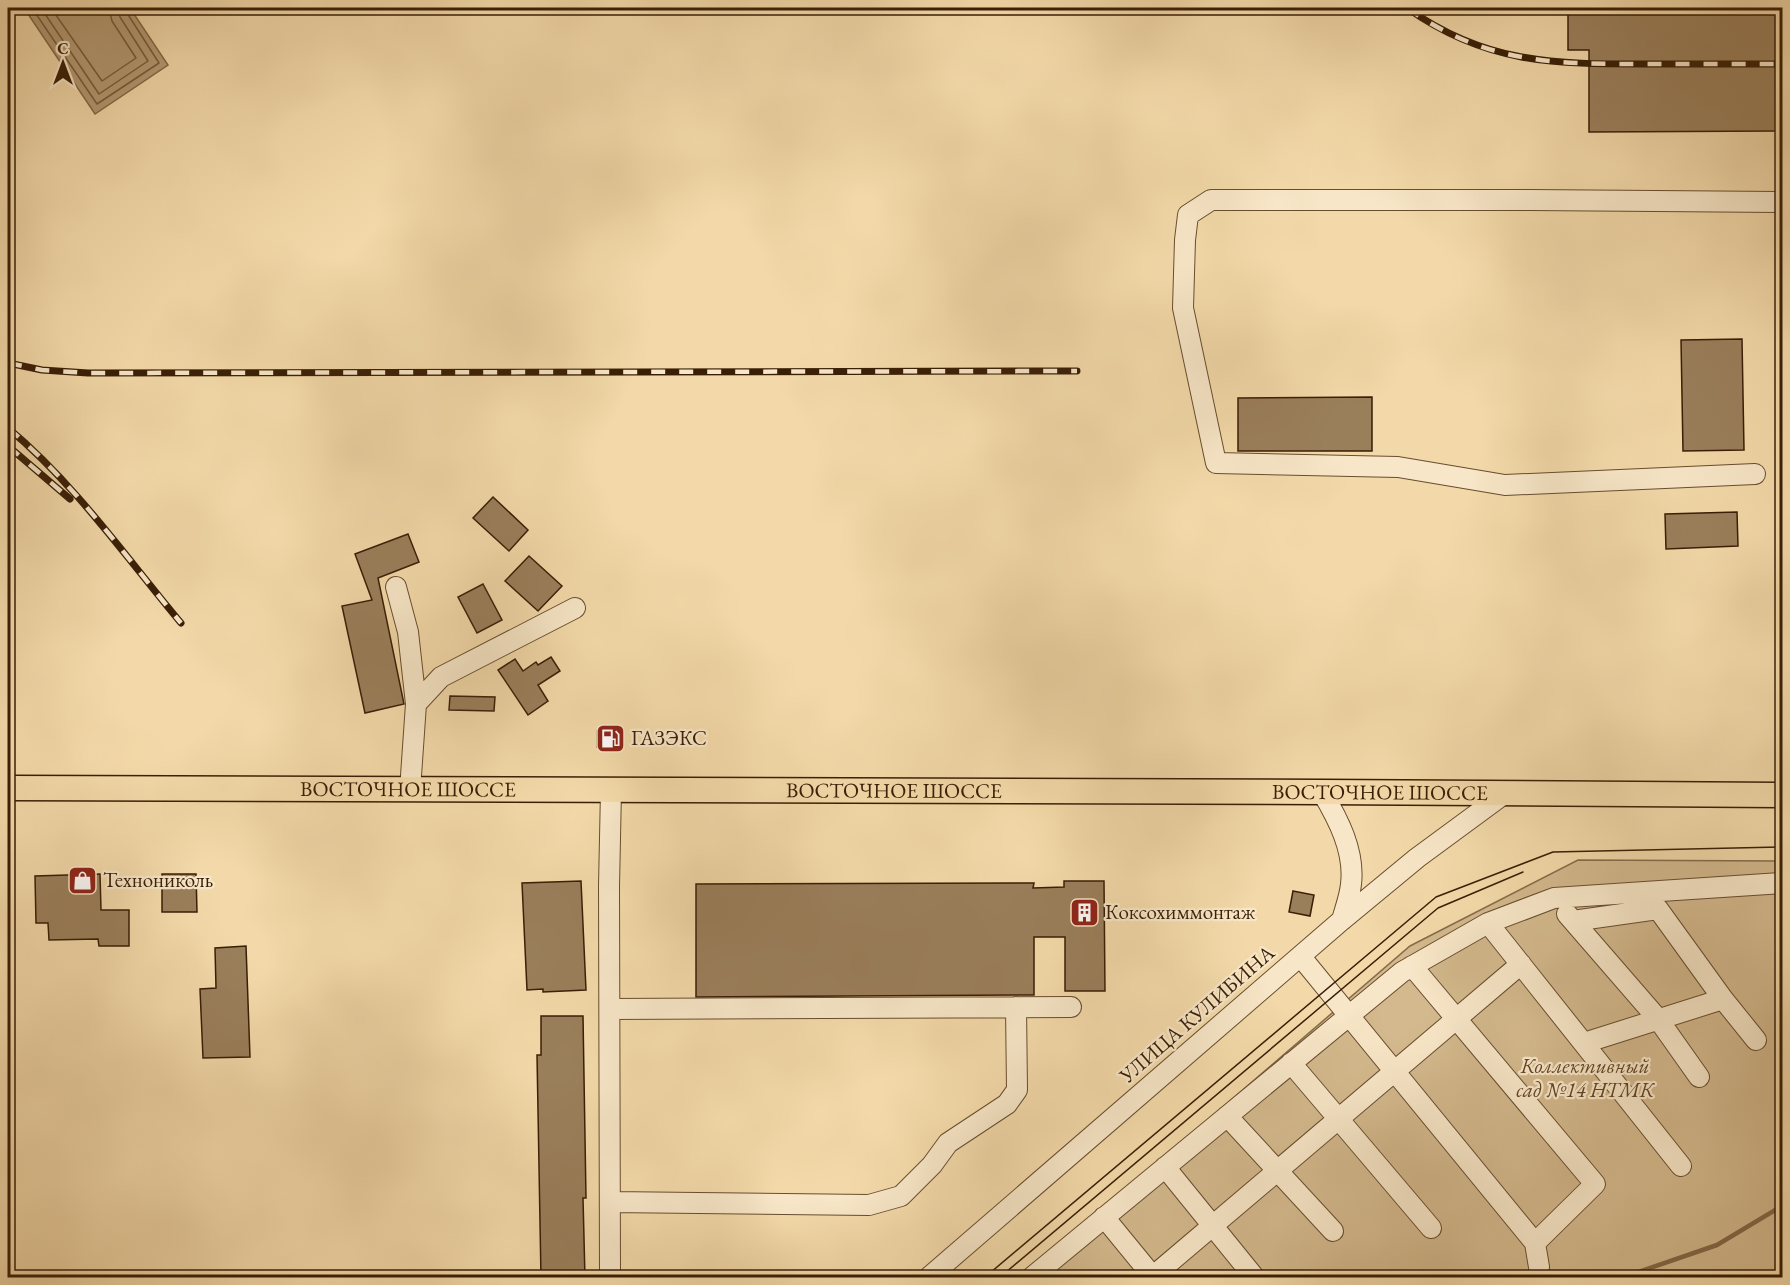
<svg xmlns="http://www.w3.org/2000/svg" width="1790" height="1285" font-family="'EB Garamond',serif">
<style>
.green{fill:#d3b98d;stroke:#866c4a;stroke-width:1.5}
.water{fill:#b49972;stroke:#836847;stroke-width:1.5}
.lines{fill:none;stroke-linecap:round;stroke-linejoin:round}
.shore{stroke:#765c3c;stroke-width:1.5}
.stream{stroke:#836847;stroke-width:4.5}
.building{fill:#9a7f5b;stroke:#391e06;stroke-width:1.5}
.minor-casing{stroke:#684d2f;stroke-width:22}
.major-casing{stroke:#391e06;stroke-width:27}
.minor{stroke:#f7e6c7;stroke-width:20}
.major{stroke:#f3d9a9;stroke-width:24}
.tram{stroke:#391e06;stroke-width:1.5}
.rail-casing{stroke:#391e06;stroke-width:7}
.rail{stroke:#f7e6c7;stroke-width:4.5;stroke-dasharray:14;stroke-linecap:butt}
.labels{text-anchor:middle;stroke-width:4.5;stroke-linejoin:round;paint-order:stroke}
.poi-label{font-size:21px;fill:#391e06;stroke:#f7e6c7;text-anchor:start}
.street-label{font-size:21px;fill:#391e06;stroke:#f7e6c7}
.park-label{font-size:21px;font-style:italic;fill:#604528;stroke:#f7e6c7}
</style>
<rect width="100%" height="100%" fill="#f3d9a9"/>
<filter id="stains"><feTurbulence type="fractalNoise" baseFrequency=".00333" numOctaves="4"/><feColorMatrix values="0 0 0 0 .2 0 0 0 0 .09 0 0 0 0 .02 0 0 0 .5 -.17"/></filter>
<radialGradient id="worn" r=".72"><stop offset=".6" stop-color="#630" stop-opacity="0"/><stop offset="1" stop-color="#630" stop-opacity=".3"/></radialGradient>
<!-- green -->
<path class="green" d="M 1578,860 L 1782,861 L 1782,1277 L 1024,1278 L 1410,946 Z"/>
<!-- water -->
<path class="water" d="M 24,8 L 130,8 L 168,65 L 95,114 Z"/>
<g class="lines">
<!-- shore -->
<path class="shore" d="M 32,8 L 97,104 L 159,63 L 127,13 L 126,8
M 41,8 L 99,94 L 148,61 L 120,17 L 118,8
M 51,8 L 102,81 L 136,58 L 112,21 L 109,8"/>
<!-- stream -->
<path class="stream" d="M 1621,1278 L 1717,1245 L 1782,1206"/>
</g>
<!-- building -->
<path class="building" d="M 1568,8 L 1782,8 L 1782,131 L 1589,132 L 1589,50 L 1568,50 Z
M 1742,339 L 1744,450 L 1683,451 L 1681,340 Z
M 1372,397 L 1372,451 L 1238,451 L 1238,398 Z
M 493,497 L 528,530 L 509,551 L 473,518 Z
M 1737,512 L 1738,546 L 1666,549 L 1665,514 Z
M 408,534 L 419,562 L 378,578 L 404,704 L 365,713 L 342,606 L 372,600 L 355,554 Z
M 529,556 L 562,586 L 538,611 L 505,581 Z
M 483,584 L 502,620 L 477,633 L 458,597 Z
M 551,657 L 560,671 L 538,685 L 548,701 L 528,715 L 498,670 L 515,659 L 523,671 L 536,662 L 538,665 Z
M 450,696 L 495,697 L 494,711 L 449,710 Z
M 597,731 L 621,731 L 621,747 L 597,747 Z
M 100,874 L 101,910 L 129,910 L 129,946 L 99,946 L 98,939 L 49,940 L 48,923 L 36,923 L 35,876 Z
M 162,874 L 196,874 L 197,912 L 162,912 Z
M 581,881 L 586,990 L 543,992 L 543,989 L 527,990 L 522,883 Z
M 1064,881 L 1104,881 L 1105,991 L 1065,991 L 1065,937 L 1034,937 L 1034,995 L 696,997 L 696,884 L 1034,883 L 1033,888 L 1064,887 Z
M 1293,891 L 1314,895 L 1310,916 L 1289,912 Z
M 246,946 L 250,1057 L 203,1058 L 200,989 L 216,988 L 215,948 Z
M 541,1016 L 583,1016 L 586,1198 L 583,1198 L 585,1278 L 541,1278 L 537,1055 L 541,1055 Z"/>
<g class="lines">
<defs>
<path id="minor" d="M 1755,474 L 1505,485 L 1398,467 L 1216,463 L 1183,308 L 1185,240 L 1188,215 L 1211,200 L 1530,200 L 1782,202
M 396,587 L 408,632 L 416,704 L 410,790
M 416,704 L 441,677 L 575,608
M 1322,792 C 1338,819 1355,851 1351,884 C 1350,896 1345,909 1342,920
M 1567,914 L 1658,1019 L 1699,1077
M 1573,921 L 1658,909 L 1723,999 L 1756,1040
M 1488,923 L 1681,1166
M 1301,957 L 1535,1243
M 1412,966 L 1595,1184 L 1535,1243 L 1539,1267
M 610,1009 L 1071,1007
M 1584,1043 L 1723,999
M 1291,1063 L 1431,1228
M 1227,1116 L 1333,1231
M 1165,1167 L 1255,1278
M 610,1202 L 869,1205 L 901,1196 L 932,1165 L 948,1143 L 1007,1104 L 1017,1090 L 1016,1007
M 1104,1217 L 1154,1278
M 610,1278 L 609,886 L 611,790
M 928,1278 L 1342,920 L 1417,858 L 1504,794
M 1031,1278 L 1402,972 L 1488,923 L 1554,898 L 1782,883
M 1151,1278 L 1521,964"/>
<g id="major">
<path id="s1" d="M 8,788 L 1322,792 L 1782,795"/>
</g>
</defs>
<!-- minor casing -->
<use href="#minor" class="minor-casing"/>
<!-- major casing -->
<use href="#major" class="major-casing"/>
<!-- minor -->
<use href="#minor" class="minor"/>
<!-- major -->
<use href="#major" class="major"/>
<!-- tram -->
<path class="tram" d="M 984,1278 L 1436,897 L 1553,852 L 1782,847
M 999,1278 L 1438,908 L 1523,872"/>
<defs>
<path id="rail" d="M 1407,8 C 1486,64 1554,64 1646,64 C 1691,64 1737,64 1782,64
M 8,363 L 42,370 L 88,373 L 1077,371
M 8,428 C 75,484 125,556 181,623
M 8,446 L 70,499"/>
</defs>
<!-- rail casing -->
<use href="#rail" class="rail-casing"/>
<!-- rail -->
<use href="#rail" class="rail"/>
</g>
<!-- icons -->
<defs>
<symbol id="fuel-square" viewBox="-11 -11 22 22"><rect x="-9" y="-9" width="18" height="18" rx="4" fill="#8f2418" stroke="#f7e6c7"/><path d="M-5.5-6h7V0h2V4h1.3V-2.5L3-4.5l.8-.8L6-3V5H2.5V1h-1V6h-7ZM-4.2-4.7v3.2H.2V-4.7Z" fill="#fff"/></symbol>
<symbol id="shop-square" viewBox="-11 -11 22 22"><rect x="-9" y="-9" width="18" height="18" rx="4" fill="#8f2418" stroke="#f7e6c7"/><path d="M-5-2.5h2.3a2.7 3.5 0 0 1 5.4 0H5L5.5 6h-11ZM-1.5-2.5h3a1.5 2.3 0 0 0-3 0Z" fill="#fff"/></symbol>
<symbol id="building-square" viewBox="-11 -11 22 22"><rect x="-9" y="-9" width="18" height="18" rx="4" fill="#8f2418" stroke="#f7e6c7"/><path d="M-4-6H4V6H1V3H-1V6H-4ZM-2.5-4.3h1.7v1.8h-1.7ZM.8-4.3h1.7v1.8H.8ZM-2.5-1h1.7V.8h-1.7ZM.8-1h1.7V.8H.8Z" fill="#fff"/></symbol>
</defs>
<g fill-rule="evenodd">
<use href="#fuel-square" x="594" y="722" width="33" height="33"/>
<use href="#shop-square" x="66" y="864" width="33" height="33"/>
<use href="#building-square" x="1068" y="896" width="33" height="33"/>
</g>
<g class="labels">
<!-- poi labels -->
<g class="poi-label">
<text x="631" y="745">ГАЗЭКС</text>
<text x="103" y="887">Технониколь</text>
<text x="1105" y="919">Коксохиммонтаж</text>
</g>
<!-- street labels -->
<g class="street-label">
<text dy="7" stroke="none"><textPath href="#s1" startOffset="400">ВОСТОЧНОЕ ШОССЕ</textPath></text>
<text dy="7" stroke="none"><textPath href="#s1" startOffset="886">ВОСТОЧНОЕ ШОССЕ</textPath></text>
<text dy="7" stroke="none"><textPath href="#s1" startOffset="1372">ВОСТОЧНОЕ ШОССЕ</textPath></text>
<text transform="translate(1197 1014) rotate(-41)" y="7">УЛИЦА КУЛИБИНА</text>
</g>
<!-- park labels -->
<g class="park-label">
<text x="1585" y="1073">Коллективный<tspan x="1585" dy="24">сад №14 НТМК</tspan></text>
</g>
</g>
<!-- margin -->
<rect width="1790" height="1285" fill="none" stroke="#f3d9a9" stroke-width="30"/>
<rect x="9" y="9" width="1772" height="1267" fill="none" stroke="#391e06" stroke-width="3"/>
<rect x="15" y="15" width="1760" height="1255" fill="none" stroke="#391e06" stroke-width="1.5"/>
<!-- north arrow -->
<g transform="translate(63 63)" stroke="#f7e6c7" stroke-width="4.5" paint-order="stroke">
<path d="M0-4.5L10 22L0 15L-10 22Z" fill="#391e06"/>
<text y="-9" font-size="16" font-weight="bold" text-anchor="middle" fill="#391e06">С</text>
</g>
<rect width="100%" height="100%" filter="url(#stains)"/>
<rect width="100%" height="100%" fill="url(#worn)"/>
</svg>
